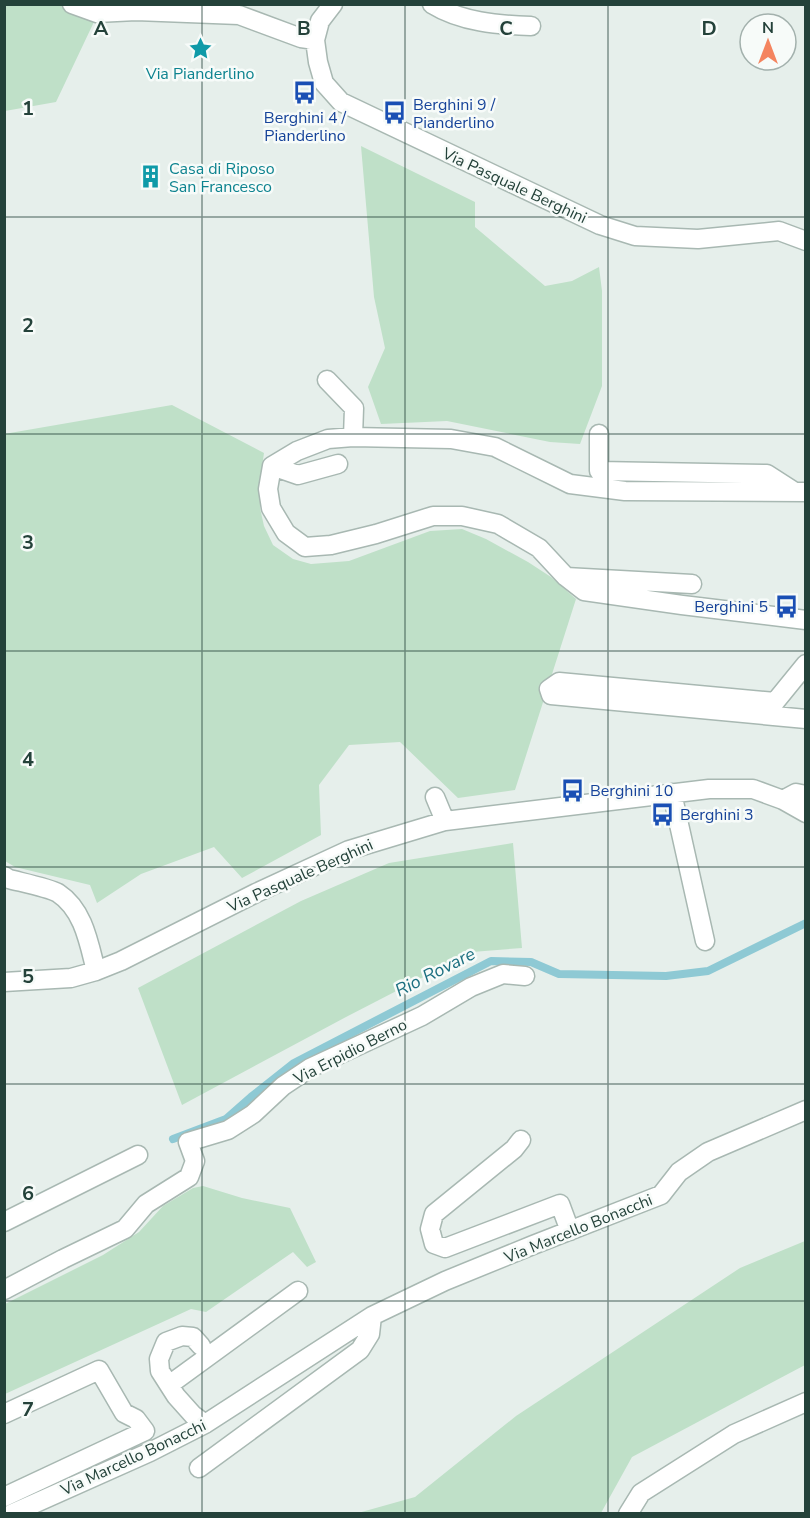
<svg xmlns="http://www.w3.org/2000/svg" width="810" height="1518" font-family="'Nunito Sans',sans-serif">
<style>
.green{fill:#bfe0c8}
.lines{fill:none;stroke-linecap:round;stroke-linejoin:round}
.stream{stroke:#8ec9d4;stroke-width:8}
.minor-casing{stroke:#a8b8b2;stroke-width:21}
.minor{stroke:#fff;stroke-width:18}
.grid{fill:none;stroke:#24423a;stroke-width:1.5;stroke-opacity:0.55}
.labels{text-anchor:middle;stroke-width:5;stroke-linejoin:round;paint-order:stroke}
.culture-label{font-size:16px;fill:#0d838f;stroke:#f7fbf9}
.transit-label{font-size:16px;fill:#164399;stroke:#f7fbf9;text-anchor:start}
.street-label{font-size:16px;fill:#24423a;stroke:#f7fbf9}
.water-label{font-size:18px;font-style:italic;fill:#1c6f80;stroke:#f7fbf9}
.grid-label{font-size:20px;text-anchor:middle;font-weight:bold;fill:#24423a;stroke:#f7fbf9;stroke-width:5;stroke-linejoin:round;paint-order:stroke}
</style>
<rect width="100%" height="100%" fill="#e6efeb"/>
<!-- green -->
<path class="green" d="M 5,5 L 102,5 L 56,102 L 5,111 Z
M 361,146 L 475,202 L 475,227 L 545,286 L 572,281 L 599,267 L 602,291 L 602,386 L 580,444 L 550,442 L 447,421 L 381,424 L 368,387 L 385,348 L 374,297 Z
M 172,405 L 264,453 L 261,474 L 260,508 L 264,526 L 273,545 L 293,559 L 311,564 L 349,561 L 430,531 L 462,529 L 486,539 L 528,562 L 551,577 L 576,599 L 515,790 L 458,798 L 400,742 L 349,745 L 319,785 L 321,835 L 242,878 L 214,847 L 141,874 L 97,903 L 90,885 L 15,867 L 5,861 L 4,434 Z
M 513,843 L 522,948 L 472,952 L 346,1017 L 182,1105 L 138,988 L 301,901 L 389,863 Z
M 203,1186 L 242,1198 L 290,1208 L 316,1262 L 307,1267 L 293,1252 L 206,1312 L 191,1309 L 5,1394 L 5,1304 L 103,1255 L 139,1232 L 163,1206 L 193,1188 Z
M 805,1241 L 805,1365 L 632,1457 L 601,1513 L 358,1513 L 415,1497 L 516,1416 L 740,1268 Z"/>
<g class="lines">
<!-- stream -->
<path class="stream" d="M 173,1139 L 226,1119 L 251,1097 L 294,1063 L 491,961 L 531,962 L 559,974 L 666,976 L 708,971 L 806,923"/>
<defs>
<path id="minor" d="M 72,4 L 97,13 L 136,11 L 239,15 L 301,38 L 315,40
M 333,4 L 320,21 L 315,40 L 318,62 L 324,83 L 341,102 L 600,225 L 635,236 L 698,239 L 779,231 L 806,241
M 432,4 C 461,22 498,25 531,26
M 327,380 L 354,408 L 353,437
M 599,434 L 599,471 L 767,474 L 795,492
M 272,466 L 298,475 L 338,464
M 806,492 L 625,491 L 570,484 L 495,447 L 451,439 L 353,437 L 328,439 L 297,451 L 272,466 L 268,489 L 271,508 L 286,533 L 305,547 L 331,545 L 376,534 L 433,516 L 462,516 L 498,524 L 539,548 L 566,577 L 584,591 L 682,605 L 806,620
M 566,577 L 692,584
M 806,664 L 775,702 L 559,682 L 549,689 L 551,695 L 806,719
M 672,793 L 705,941
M 435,797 L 445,821
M 783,800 L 796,793 L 806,795
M 4,876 L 9,879 C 20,882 49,888 58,893 C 84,910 89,944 96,971
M 4,982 L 71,978 L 96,971 L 121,961 L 256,893 L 349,850 L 445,821 L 709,789 L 753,789 L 783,800 L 806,813
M 521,1140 L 514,1149 L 434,1214 L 430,1229 L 434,1244 L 445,1248 L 560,1204 L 570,1231
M 4,1222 L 138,1155
M 4,1290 L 63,1259 L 125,1229 L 146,1204 L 189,1177 L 195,1161 L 188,1142 L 228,1130 L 253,1114 L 283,1086 L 310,1068 L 422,1016 L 471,987 L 503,974 L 525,976
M 201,1346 L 193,1337 L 182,1336 L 166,1342 L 159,1359 L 160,1371 L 176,1396 L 193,1415 L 205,1424
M 169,1385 L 298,1291
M 4,1414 L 99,1370 L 124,1413 L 136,1419 L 145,1431 L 4,1497
M 199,1468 L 360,1350 L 370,1334 L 372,1316
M 11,1514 L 150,1452 L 205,1424 L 372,1316 L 445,1281 L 533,1245 L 661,1195 L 679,1172 L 708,1152 L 806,1110
M 628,1514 L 641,1493 L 734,1434 L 806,1402"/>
</defs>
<!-- minor casing -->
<use href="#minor" class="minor-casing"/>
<!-- minor -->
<use href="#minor" class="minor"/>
</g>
<!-- grid -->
<path class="grid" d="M 202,4 L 202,1514M 405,4 L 405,1514M 608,4 L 608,1514M 4,217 L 806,217M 4,434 L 806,434M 4,651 L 806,651M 4,867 L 806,867M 4,1084 L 806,1084M 4,1301 L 806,1301"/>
<!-- icons -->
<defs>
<symbol id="sight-bare" viewBox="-9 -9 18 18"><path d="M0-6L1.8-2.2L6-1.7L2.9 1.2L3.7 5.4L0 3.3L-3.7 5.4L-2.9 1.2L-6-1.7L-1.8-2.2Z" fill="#0f9aa8" stroke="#f7fbf9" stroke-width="2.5" paint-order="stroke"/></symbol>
<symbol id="bus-bare" viewBox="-9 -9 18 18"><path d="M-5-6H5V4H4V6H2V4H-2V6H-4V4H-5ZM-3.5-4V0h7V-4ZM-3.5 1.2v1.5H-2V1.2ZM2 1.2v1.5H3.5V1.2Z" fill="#1a4fb4" stroke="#f7fbf9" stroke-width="2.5" paint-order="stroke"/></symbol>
<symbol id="building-bare" viewBox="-9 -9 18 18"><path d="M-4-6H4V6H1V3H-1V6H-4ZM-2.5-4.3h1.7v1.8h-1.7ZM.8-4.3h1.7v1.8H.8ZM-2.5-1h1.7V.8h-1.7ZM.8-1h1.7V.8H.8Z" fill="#0f9aa8" stroke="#f7fbf9" stroke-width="2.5" paint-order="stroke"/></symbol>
</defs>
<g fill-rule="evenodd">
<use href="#sight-bare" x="184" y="32" width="33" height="33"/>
<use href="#bus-bare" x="288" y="76" width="33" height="33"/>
<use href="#bus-bare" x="378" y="96" width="33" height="33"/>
<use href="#building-bare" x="134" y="160" width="33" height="33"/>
<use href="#bus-bare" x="770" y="590" width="33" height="33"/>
<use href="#bus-bare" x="556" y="774" width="33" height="33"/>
<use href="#bus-bare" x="646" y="798" width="33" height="33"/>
</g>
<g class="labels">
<!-- culture labels -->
<g class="culture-label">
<text x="200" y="79">Via Pianderlino</text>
<text x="169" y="174" text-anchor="start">Casa di Riposo<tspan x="169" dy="18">San Francesco</tspan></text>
</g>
<!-- transit labels -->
<g class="transit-label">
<text x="413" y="110">Berghini 9 /<tspan x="413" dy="18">Pianderlino</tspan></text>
<text x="305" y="123" text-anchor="middle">Berghini 4 /<tspan x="305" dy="18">Pianderlino</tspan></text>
<text x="768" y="612" text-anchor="end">Berghini 5</text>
<text x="590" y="796">Berghini 10</text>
<text x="680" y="820">Berghini 3</text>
</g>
<!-- street labels -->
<g class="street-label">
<text transform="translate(515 185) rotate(25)" y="6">Via Pasquale Berghini</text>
<text transform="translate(300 875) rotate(-24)" y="6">Via Pasquale Berghini</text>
<text transform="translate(350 1051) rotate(-27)" y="6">Via Erpidio Berno</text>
<text transform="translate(578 1228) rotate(-22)" y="6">Via Marcello Bonacchi</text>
<text transform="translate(133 1457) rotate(-25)" y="6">Via Marcello Bonacchi</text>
</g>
<!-- water labels -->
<g class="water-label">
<text transform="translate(435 972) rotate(-27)" y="6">Rio Rovare</text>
</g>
</g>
<g class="grid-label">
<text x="101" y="35">A</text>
<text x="304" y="35">B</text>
<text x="506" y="35">C</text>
<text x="709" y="35">D</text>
<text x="28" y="115">1</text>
<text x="28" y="332">2</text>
<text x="28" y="549">3</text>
<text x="28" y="766">4</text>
<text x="28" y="983">5</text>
<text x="28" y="1200">6</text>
<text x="28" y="1416">7</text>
</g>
<!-- border -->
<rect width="810" height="1518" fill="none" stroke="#24423a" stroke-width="12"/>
<!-- north arrow -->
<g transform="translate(768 42)"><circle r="28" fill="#f7fbf9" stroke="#a3b1ad" stroke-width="1.5"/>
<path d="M0-4.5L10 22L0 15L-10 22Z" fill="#f4845f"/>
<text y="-9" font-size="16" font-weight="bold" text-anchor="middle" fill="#24423a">N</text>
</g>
</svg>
